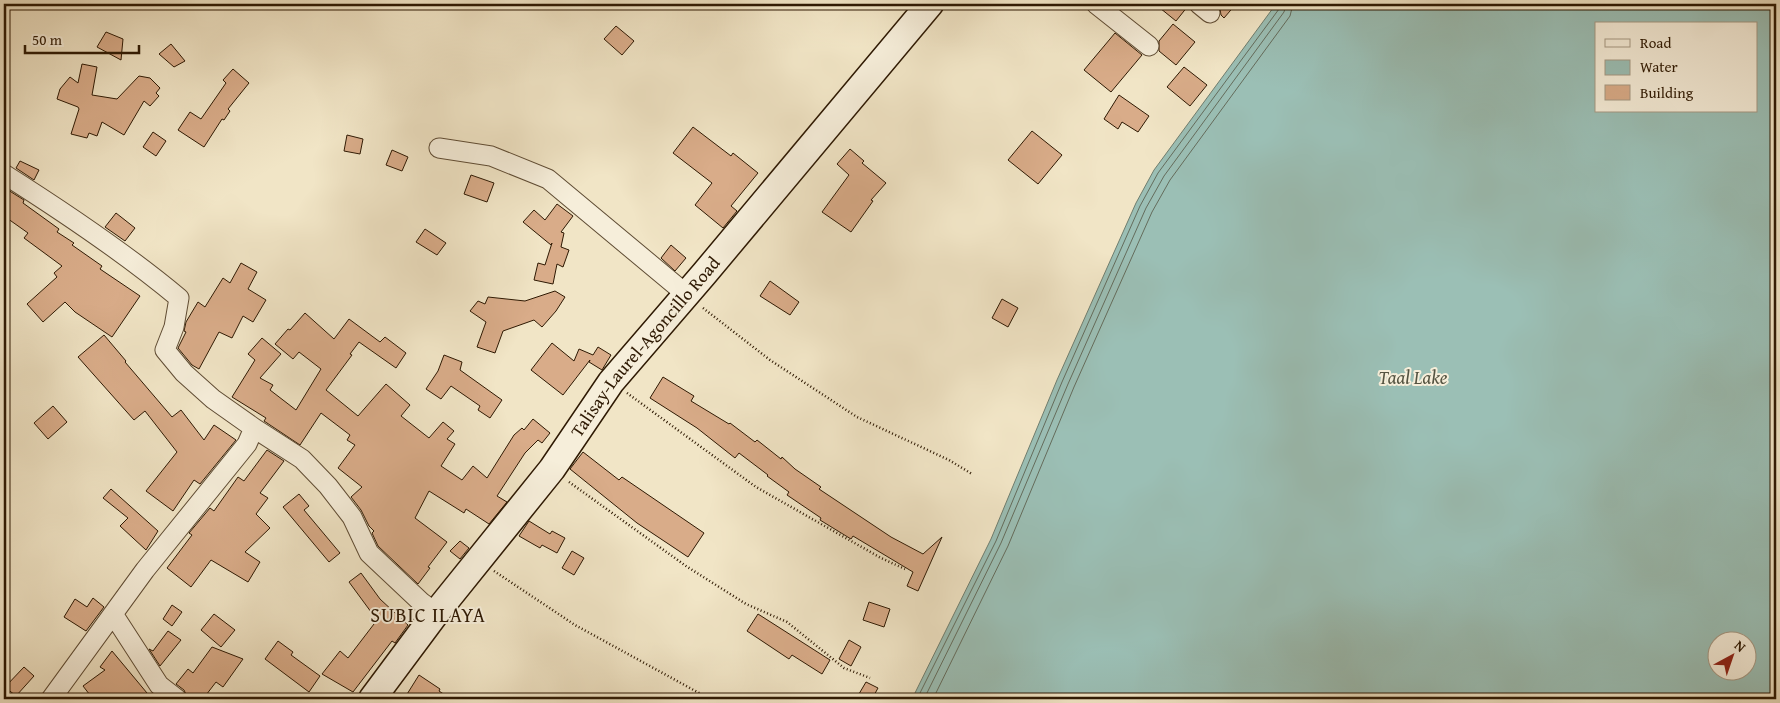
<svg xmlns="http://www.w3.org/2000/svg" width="1780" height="703" font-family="'Gentium Book Plus',serif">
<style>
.water{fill:#9bbfb5;stroke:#6f7d6e;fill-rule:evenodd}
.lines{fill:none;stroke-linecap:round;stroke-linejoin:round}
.shore{stroke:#646c5c;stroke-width:1}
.building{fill:#d9ac89;stroke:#2e1903}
.street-casing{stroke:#5f4c34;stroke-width:21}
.secondary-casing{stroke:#2e1903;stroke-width:29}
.path{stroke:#2e1903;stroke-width:2.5;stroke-dasharray:1 2.5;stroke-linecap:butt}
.street{stroke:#f6eeda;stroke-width:19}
.secondary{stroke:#f6eeda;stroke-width:26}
.labels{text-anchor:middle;stroke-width:4;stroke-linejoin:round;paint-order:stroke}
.street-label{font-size:18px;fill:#2e1903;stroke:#f6eeda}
.water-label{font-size:19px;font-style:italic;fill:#545341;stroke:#f6eeda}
.quarter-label{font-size:20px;letter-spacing:1px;fill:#2e1903;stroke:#f6eeda}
</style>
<rect width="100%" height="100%" fill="#f1e5c6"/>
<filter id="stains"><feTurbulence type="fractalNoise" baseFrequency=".004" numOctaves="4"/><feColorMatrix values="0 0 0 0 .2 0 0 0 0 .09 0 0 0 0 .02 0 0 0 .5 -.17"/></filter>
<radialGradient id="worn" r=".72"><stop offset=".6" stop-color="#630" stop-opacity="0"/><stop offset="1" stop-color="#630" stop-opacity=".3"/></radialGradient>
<!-- water -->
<path class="water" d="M 1276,4 L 1776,4 L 1776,699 L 912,699 L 991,539 L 1057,380 L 1136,203 L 1154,170 ZM 1596,24 L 1756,24 L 1756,111 L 1596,111 ZM 1748,640 L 1748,670 L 1718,670 L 1718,640 Z"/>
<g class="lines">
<!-- shore -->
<path class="shore" d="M 917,699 L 996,541 L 1062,382 L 1140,206 L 1158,173 L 1279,9 L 1280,4
M 924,699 L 1001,543 L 1068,384 L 1146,208 L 1164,176 L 1284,12 L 1286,4
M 933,699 L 1008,546 L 1074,387 L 1152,212 L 1170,180 L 1290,16 L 1293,4"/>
</g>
<!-- building -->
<path class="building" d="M 1155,4 L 1188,4 L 1188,6 L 1176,21 Z
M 1216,4 L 1236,4 L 1224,18 L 1221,15 L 1220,9 Z
M 1173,24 L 1195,42 L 1176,65 L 1159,51 L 1159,41 Z
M 616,26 L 634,41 L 622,55 L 604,39 Z
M 106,32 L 123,39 L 121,60 L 97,47 Z
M 1115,33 L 1142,55 L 1111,92 L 1084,70 Z
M 171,44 L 185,61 L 174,67 L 159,54 Z
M 82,64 L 97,67 L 92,95 L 117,99 L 139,76 L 150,78 L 160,88 L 156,93 L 159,96 L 150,106 L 144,101 L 124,135 L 102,122 L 97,136 L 89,133 L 87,138 L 71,134 L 79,109 L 78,107 L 57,99 L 60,89 L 70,77 L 78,83 Z
M 1184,67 L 1207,85 L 1190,106 L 1167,87 Z
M 233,69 L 249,83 L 228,109 L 230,111 L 224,120 L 222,119 L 204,147 L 178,130 L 190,112 L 201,119 L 226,83 L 223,80 Z
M 1119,95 L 1149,116 L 1138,132 L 1122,122 L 1118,129 L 1104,119 Z
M 693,127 L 731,156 L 733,153 L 758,173 L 731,206 L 737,211 L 723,228 L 695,205 L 712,183 L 673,153 Z
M 1032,131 L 1062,155 L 1038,184 L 1008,160 Z
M 153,132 L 166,141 L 156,156 L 143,147 Z
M 347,135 L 363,139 L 360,154 L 344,151 Z
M 850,149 L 864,161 L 862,163 L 886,183 L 871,200 L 873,201 L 851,232 L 822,212 L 849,175 L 837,164 Z
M 392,150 L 408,157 L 402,171 L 386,165 Z
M 20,161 L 39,170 L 34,180 L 16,168 Z
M 471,175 L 494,183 L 487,202 L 464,194 Z
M 8,190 L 24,200 L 23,203 L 59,229 L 57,232 L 74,243 L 72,245 L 102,266 L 100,269 L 140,296 L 112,337 L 75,312 L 65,302 L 43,322 L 27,304 L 57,277 L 54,273 L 62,266 L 24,238 L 28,233 L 4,216 L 4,196 Z
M 557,204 L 573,216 L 561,232 L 564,233 L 561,247 L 569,250 L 563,267 L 557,264 L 553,284 L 534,280 L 538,263 L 545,265 L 552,243 L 551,245 L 523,222 L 534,210 L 545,220 Z
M 116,213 L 135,228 L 125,241 L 105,227 Z
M 425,229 L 446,243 L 437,255 L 416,242 Z
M 671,245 L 686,258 L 675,271 L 661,258 Z
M 241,263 L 257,272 L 248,289 L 266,300 L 253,322 L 243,316 L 232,338 L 219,332 L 199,369 L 192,365 L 178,348 L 186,332 L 184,331 L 186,322 L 198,302 L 205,307 L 223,278 L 230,283 Z
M 770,281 L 799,302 L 790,315 L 760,296 Z
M 555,291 L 565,297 L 556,311 L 542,327 L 534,320 L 503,331 L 495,353 L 477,347 L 486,322 L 470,311 L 478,301 L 485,304 L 488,297 L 525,301 Z
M 1002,299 L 1018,308 L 1008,327 L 992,318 Z
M 305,313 L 334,339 L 349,319 L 380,342 L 385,337 L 406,353 L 396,368 L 359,342 L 350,354 L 352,355 L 326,390 L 358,416 L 386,384 L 410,405 L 401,416 L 429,438 L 443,422 L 454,431 L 447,439 L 455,444 L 441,466 L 462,480 L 473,466 L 487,478 L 514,435 L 522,428 L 524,430 L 533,419 L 550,433 L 542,443 L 538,440 L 525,453 L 497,496 L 507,502 L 489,524 L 466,509 L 464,513 L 429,491 L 415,518 L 447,542 L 428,567 L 430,568 L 418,584 L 378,546 L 372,533 L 374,531 L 369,526 L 361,510 L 351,497 L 362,487 L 338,468 L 355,445 L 347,440 L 350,435 L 321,413 L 300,445 L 264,421 L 266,418 L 232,397 L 255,360 L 248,354 L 262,338 L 281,354 L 260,378 L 273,385 L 270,390 L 296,410 L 321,369 L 299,352 L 293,359 L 275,344 L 288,329 L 290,330 Z
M 104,335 L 126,361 L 125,362 L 172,417 L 181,410 L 204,440 L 214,425 L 236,440 L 200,484 L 194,480 L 173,511 L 146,491 L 177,452 L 145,411 L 134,420 L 78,357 Z
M 552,343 L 574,361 L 579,349 L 593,355 L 598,347 L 611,355 L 602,370 L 589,362 L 590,360 L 563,395 L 531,370 Z
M 444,355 L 462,362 L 460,370 L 502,400 L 490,418 L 478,410 L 480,406 L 451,386 L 441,399 L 426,389 L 438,371 Z
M 663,377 L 694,396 L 691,401 L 729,424 L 730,423 L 755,442 L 757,440 L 781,459 L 782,457 L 795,469 L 821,487 L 819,489 L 891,537 L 923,554 L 942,537 L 918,591 L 907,586 L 913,572 L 853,536 L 851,539 L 820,520 L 821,518 L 787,495 L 789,492 L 767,476 L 768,475 L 739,453 L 735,458 L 697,428 L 650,398 Z
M 53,406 L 67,422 L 48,439 L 34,423 Z
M 267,450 L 284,461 L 260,493 L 268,498 L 256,514 L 270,528 L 245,552 L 260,562 L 248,582 L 211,560 L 191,587 L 167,568 L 192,535 L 189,533 L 210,508 L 214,511 L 238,477 L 244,481 Z
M 583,452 L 619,480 L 622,477 L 704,533 L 688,557 L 637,523 L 570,469 Z
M 111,489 L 158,531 L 146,550 L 120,526 L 128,518 L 103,498 Z
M 299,494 L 309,506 L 304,510 L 340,553 L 329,562 L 283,507 Z
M 529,521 L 550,534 L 552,531 L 565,538 L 557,553 L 542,545 L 540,548 L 519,536 Z
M 460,541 L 469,548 L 460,559 L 450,551 Z
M 572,551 L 584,558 L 574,575 L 562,568 Z
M 361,573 L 380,599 L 408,625 L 395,643 L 392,641 L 353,692 L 322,674 L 340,651 L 348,658 L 374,624 L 370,620 L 374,616 L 349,582 Z
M 93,598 L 104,607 L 86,631 L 64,617 L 75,599 L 87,607 Z
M 869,602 L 890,609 L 884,627 L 863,620 Z
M 172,605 L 182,612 L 172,626 L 163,619 Z
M 214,614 L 235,630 L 221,647 L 201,630 Z
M 758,614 L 830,660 L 822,674 L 792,655 L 789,659 L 747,631 Z
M 168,631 L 181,640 L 160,666 L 149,649 L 153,651 Z
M 849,640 L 861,647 L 851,666 L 839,659 Z
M 278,641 L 293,652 L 291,655 L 320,676 L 309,692 L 265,659 Z
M 212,647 L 243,659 L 223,687 L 216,682 L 203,699 L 188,699 L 184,690 L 176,684 L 188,669 L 193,673 Z
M 112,651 L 152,699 L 93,699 L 83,686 L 105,670 L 100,667 Z
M 24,667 L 34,676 L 16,696 L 5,687 Z
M 419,675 L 440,689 L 439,691 L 451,699 L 404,699 Z
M 866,682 L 878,688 L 872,699 L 856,699 Z"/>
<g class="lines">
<defs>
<path id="street" d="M 1096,4 L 1149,46
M 1199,4 L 1210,13
M 439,148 L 491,156 L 548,179 L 686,294
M 4,174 C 64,212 124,252 179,298 L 174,327 L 165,350 L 184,373 L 213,399 L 254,428
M 113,614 L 159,685 L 177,699
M 51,699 L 145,570 L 247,444 L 254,428 L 302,459 L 328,486 L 352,517 L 369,553 L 421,602 L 436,613"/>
<g id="secondary">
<path id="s1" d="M 372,699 L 436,613 L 552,469 L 611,382 L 704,274 L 930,4"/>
</g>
</defs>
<!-- street casing -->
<use href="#street" class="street-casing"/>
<!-- secondary casing -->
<use href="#secondary" class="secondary-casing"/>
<!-- path -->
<path class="path" d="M 703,308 L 770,360 L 857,417 L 949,460 L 972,474
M 627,393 L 756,487 L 881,558 L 905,569
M 569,482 L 686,566 L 746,604 L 787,622 L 844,668 L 870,678
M 494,571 L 575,625 L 710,699"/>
<!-- street -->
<use href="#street" class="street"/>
<!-- secondary -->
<use href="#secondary" class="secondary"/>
</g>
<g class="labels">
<!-- street labels -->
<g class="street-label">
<text dy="6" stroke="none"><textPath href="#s1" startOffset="446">Talisay-Laurel-Agoncillo Road</textPath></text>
</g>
<!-- water labels -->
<g class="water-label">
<text x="1413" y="384">Taal Lake</text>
</g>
<!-- quarter labels -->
<g class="quarter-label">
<text x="428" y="622">SUBIC ILAYA</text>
</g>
</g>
<!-- margin -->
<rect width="1780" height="703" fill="none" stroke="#f1e5c6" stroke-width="20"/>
<rect x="5" y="5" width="1770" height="693" fill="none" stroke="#2e1903" stroke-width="2.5"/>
<rect x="10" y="10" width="1760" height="683" fill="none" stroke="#2e1903"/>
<!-- legend -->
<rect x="1595" y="22" width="162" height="90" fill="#f6eeda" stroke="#a69984"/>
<rect x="1605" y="39" width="25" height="8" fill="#f6eeda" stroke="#a69984"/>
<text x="1640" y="48" font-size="15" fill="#2e1903">Road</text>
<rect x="1605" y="60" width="25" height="15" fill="#9bbfb5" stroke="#a69984"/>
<text x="1640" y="72" font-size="15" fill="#2e1903">Water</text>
<rect x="1605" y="85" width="25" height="15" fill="#d9ac89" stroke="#a69984"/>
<text x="1640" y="98" font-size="15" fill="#2e1903">Building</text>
<!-- north arrow -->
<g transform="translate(1732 656) rotate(40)"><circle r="24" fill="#f6eeda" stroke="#a69984"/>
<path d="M0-4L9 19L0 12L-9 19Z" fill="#8f2418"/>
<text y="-8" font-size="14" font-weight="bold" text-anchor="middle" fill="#2e1903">N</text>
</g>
<!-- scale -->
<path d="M25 45v8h114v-8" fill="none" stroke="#2e1903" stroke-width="2.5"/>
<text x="32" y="45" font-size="15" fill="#2e1903" stroke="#f6eeda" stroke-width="4" paint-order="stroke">50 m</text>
<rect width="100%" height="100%" filter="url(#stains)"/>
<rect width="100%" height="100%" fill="url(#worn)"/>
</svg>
